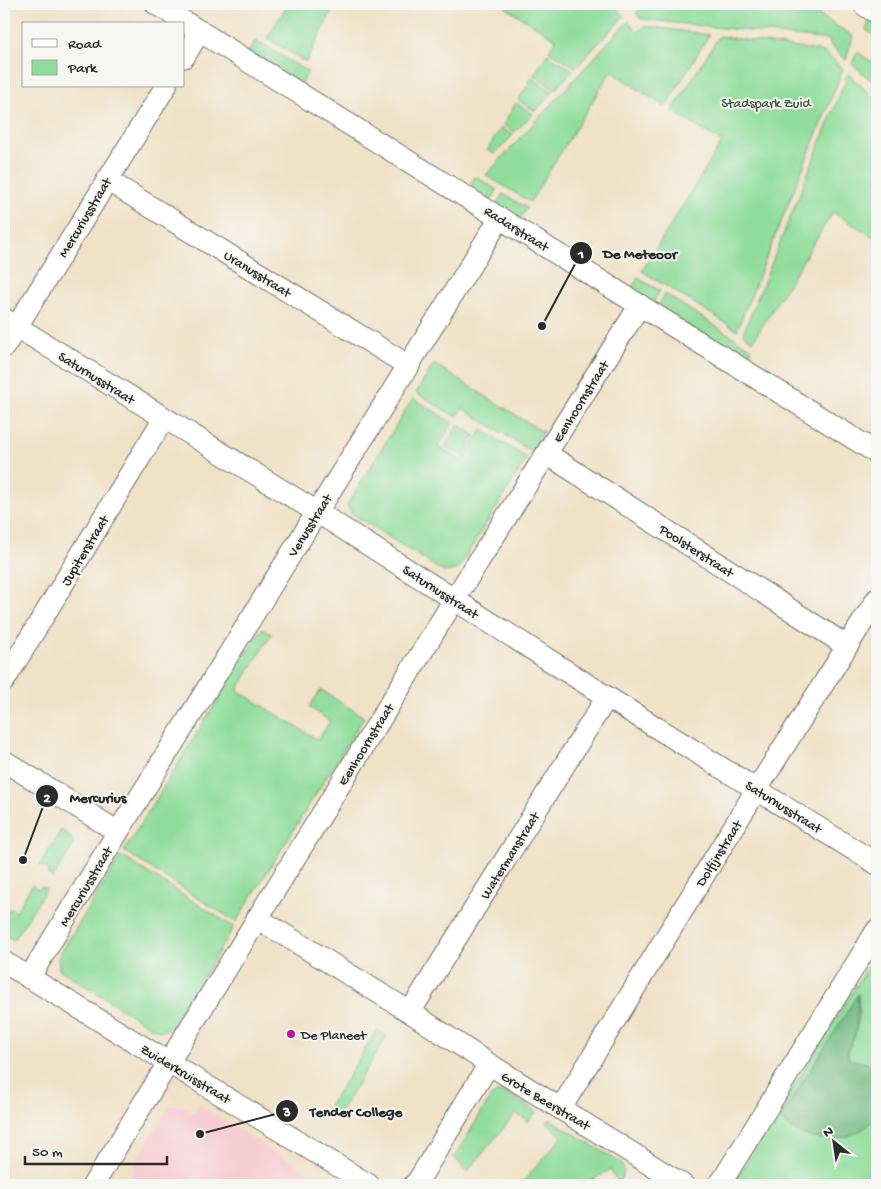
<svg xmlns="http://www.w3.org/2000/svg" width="881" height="1189" font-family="'Gochi Hand',sans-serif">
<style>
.built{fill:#f7cfd3}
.green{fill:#90dd9b;stroke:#5e8463}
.forest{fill:#74bc83;stroke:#507457}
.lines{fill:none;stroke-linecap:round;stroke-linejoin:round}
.minor-casing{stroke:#706b62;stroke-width:23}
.tertiary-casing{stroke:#706b62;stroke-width:28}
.minor{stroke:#fff;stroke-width:21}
.tertiary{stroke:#fff;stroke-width:26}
.poi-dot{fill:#b5179e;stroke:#f6f6f2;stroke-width:2}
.labels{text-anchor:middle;stroke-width:4;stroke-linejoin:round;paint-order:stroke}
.park-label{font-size:14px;fill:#445847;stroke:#f6f6f2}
.street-label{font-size:14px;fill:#2b2b2b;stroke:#f6f6f2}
.poi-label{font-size:14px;fill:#2b2b2b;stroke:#f6f6f2;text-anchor:start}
.leader{fill:none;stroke:#2b2b2b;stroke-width:2}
.callout-dot{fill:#2b2b2b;stroke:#f6f6f2;stroke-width:2}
.mark-label{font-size:15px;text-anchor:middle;font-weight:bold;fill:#fff}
.callout-label{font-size:15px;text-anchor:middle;font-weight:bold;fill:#2b2b2b;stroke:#f6f6f2;stroke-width:4;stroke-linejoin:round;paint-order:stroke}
</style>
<rect width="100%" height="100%" fill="#f6f6f2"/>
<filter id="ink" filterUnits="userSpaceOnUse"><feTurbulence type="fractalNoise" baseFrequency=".02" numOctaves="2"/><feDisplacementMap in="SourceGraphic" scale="10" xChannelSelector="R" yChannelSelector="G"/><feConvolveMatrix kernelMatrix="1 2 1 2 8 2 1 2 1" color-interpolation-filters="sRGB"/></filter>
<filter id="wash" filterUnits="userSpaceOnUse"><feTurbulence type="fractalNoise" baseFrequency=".0096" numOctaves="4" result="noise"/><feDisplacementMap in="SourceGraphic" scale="20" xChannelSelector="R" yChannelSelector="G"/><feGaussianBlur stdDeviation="1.12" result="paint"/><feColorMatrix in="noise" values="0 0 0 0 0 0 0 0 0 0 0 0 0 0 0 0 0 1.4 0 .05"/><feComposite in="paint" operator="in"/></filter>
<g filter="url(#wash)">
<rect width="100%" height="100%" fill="#f0e2c7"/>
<!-- built -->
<path class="built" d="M 199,1104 L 328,1185 L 128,1185 L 139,1155 L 170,1106 L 181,1106 L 194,1113 Z"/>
<!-- green -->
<path class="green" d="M 288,4 L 336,4 L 306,62 L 267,38 Z
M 507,4 L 613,4 L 624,16 L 576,67 L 549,51 L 556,39 L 505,7 Z
M 645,4 L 801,4 L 853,36 L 846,60 L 830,45 L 830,40 L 641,19 L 636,13 Z
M 871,17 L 877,21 L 877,37 L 866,30 Z
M 628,21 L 638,32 L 646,26 L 709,35 L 665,107 L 611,71 L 530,202 L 486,175 Z
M 719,36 L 824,52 L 843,69 L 737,330 L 642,271 L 722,142 L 672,111 Z
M 256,40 L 308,72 L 301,85 L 248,52 Z
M 857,52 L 877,65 L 877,85 L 852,64 Z
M 547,54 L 573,70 L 555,90 L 534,75 Z
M 848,74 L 877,100 L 877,239 L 833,212 L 753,341 L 743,334 Z
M 532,78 L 553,92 L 535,111 L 518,100 Z
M 516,103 L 533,114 L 515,132 L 503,125 Z
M 501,128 L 513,135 L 495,154 L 487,150 Z
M 475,176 L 497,190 L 490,202 L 469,188 Z
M 503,194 L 527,208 L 519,220 L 496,206 Z
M 638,278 L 660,291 L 652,303 L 631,290 Z
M 665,294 L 752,349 L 745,361 L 658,307 Z
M 434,364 L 543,432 L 531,451 L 462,408 L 457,417 L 416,393 Z
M 413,398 L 453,423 L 438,447 L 462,461 L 482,430 L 527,458 L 458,569 L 444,572 L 351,513 L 347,505 Z
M 458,425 L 475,435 L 463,456 L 445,446 Z
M 262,628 L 272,634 L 237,690 L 318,740 L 330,721 L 309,707 L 321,690 L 364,717 L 236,922 L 124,851 Z
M 61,830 C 68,835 74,837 73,846 L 53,878 L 47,874 L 49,870 L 40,865 Z
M 121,856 L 234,927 L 172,1027 C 165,1031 161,1031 154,1029 L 59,969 L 58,957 Z
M 32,885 L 38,889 L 41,886 L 46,889 L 14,940 L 4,934 L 4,916 L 5,916 L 10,908 L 16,912 Z
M 877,952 L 877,1068 L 875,1065 L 849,1059 C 846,1046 853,1044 856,1032 C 859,1020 859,1006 858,994 L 828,1140 L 851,1134 L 875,1119 L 877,1115 L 877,1178 L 871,1185 L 733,1185 Z
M 377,1030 L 387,1036 L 337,1117 L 327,1110 Z
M 504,1092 L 537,1111 L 528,1122 L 516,1113 L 467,1172 L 454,1157 L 491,1097 L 496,1093 Z
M 550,1119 L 621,1163 L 624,1171 L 623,1176 L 618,1182 L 610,1170 L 583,1185 L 520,1185 L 562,1137 L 547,1122 Z"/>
<!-- forest -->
<path class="forest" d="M 858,994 L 856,1032 L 847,1051 L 849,1059 L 875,1065 L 877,1068 L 877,1115 C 864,1137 829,1144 806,1136 C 797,1133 788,1126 779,1120 Z"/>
</g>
<g filter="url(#ink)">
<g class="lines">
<defs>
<path id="minor" d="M 156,4 L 877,453
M 184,57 L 200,31
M 107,180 L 409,366
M 4,319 L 317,512 L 607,697 L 877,864
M 4,347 L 166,86
M 547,454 L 847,646
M 4,681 L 164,418
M 4,761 L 118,832 L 29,978
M 118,832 L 500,218
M 257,918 L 410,1012 L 489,1064 L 683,1185
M 4,962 L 369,1185
M 410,1012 L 607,697
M 561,1108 L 757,789 L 877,599
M 93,1185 L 454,600 L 640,305
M 414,1185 L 418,1181 L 489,1064
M 718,1185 L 722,1181 L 877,930"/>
<path id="tertiary" d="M 867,4 L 877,10"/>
</defs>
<!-- minor casing -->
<use href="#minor" class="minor-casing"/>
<!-- tertiary casing -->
<use href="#tertiary" class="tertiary-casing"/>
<!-- minor -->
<use href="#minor" class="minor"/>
<!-- tertiary -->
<use href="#tertiary" class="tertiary"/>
</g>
</g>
<!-- markers -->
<circle class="poi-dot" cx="291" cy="1034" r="5"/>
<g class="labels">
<!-- park labels -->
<g class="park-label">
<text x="766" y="107">Stadspark Zuid</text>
</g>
<!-- street labels -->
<g class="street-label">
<text transform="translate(84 217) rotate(-59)" y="5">Mercuriusstraat</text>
<text transform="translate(517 228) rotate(32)" y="5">Radarstraat</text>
<text transform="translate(258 273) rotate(32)" y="5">Uranusstraat</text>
<text transform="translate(97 377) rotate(32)" y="5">Saturnusstraat</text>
<text transform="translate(580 401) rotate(-58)" y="5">Eenhoornstraat</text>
<text transform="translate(309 525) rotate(-58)" y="5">Venusstraat</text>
<text transform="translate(84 550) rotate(-59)" y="5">Jupiterstraat</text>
<text transform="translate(697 550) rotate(33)" y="5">Poolsterstraat</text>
<text transform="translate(441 591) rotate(33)" y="5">Saturnusstraat</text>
<text transform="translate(365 744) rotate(-58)" y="5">Eenhoornstraat</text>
<text transform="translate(784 806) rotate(32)" y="5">Saturnusstraat</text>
<text transform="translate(718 853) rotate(-58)" y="5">Dolfijnstraat</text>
<text transform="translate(509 855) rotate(-58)" y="5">Watermanstraat</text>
<text transform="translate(85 886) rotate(-59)" y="5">Mercuriusstraat</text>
<text transform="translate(186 1073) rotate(31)" y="5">Zuiderkruisstraat</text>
<text transform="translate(546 1100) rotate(31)" y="5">Grote Beerstraat</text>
</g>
<!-- poi labels -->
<g class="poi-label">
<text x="301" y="1039">De Planeet</text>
</g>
</g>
<!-- callouts -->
<path class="leader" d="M542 326L581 253M23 860L47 796M200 1134L287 1111"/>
<g class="callout-dot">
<circle cx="542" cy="326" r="5"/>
<circle cx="23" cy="860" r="5"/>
<circle cx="200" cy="1134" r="5"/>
<circle cx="581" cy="253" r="12"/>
<circle cx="47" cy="796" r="12"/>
<circle cx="287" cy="1111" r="12"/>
</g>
<g class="mark-label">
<text x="581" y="258">1</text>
<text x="47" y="802">2</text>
<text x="287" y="1116">3</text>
</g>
<g class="callout-label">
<text x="640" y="258">De Meteoor</text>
<text x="98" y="802">Mercurius</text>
<text x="356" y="1116">Tender College</text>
</g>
<!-- margin -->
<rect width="881" height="1189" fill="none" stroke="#f6f6f2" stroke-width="20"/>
<!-- legend -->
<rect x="22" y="22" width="162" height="65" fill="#f6f6f2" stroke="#a5a5a2"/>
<rect x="32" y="39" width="25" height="8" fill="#ffffff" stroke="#a5a5a2"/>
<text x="68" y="48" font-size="15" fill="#2b2b2b">Road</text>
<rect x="32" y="60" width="25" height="15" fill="#90dd9b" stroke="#a5a5a2"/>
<text x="68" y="72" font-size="15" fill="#2b2b2b">Park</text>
<!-- north arrow -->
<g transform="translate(834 1142) rotate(330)" stroke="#f6f6f2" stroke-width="4" paint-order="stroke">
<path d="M0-4L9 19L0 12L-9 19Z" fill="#2b2b2b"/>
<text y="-8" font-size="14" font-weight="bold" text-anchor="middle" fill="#2b2b2b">N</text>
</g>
<!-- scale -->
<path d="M25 1156v8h142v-8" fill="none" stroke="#2b2b2b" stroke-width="2.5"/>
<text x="32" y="1156" font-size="15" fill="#2b2b2b" stroke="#f6f6f2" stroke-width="4" paint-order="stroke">50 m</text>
</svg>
